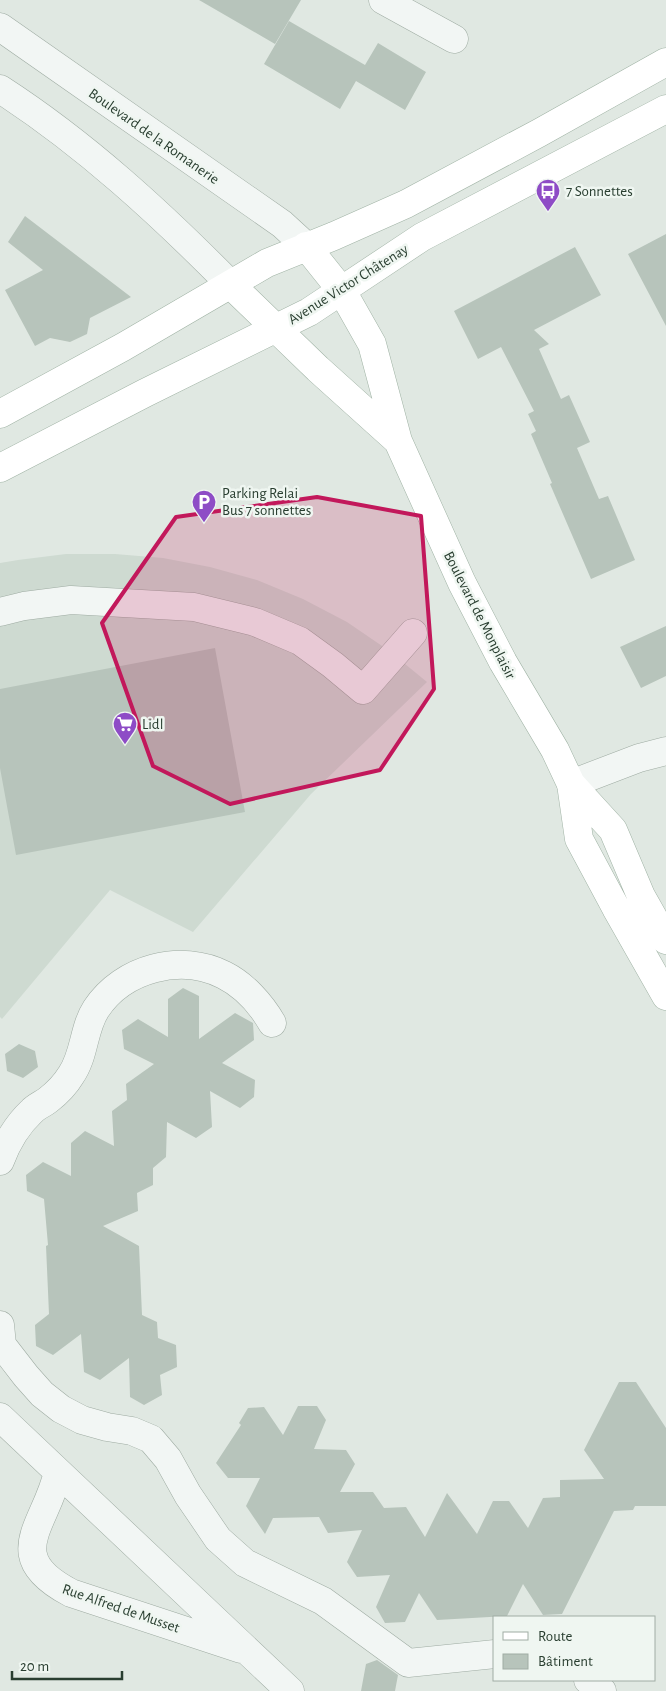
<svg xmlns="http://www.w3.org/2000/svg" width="666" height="1691" font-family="'Alegreya Sans',sans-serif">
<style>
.built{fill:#cedad1}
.building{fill:#b7c4bb}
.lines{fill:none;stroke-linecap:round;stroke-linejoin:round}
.minor-casing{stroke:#9eaba2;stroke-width:29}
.major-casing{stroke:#a0b3a5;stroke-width:29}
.minor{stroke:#f2f6f4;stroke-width:28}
.major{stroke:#fff;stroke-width:28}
.marked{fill:#c2185b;fill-opacity:0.2;stroke:#c2185b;stroke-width:4;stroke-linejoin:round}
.labels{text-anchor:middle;stroke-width:5;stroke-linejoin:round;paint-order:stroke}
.street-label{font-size:15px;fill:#293e30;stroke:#eff6f1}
.poi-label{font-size:15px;fill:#293e30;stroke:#eff6f1;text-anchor:start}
</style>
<rect width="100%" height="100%" fill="#e0e8e2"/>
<!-- built -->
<path class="built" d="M 66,554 L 115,554 L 163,558 L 210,567 L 257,580 L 303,599 L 347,622 L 388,650 L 427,682 L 311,794 L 193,932 L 110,890 L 2,1019 L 0,1017 L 0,563 L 18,560 Z"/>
<!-- building -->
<path class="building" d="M 199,0 L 301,0 L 275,44 Z
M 289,21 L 365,65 L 378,43 L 426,72 L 405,110 L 356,81 L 340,109 L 264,64 Z
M 25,216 L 131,297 L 90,318 L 87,334 L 70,342 L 50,338 L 35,346 L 5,290 L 43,270 L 8,242 Z
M 666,234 L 666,326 L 628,254 Z
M 575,247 L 601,295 L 534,330 L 549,344 L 539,349 L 561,399 L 569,395 L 590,442 L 577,448 L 599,499 L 608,496 L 635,560 L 591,579 L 550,484 L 552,483 L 531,434 L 536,431 L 528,414 L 534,411 L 501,347 L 478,359 L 454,311 Z
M 666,626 L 666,676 L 641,688 L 620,647 Z
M 215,648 L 245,812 L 16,855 L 0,768 L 0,689 Z
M 183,988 L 199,996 L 199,1039 L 235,1013 L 253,1023 L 254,1040 L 222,1063 L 255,1080 L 254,1097 L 240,1108 L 210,1091 L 212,1127 L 196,1138 L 167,1122 L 166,1157 L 153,1168 L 153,1185 L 137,1193 L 138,1211 L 103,1226 L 139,1246 L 142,1315 L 157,1322 L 158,1338 L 176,1345 L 177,1367 L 160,1375 L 162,1395 L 144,1405 L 130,1397 L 129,1358 L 100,1380 L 84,1372 L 81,1334 L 53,1355 L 36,1346 L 35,1325 L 49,1314 L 46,1246 L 48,1245 L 44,1199 L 27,1191 L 26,1175 L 43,1162 L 71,1176 L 71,1143 L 85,1131 L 114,1146 L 112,1111 L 127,1100 L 126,1084 L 154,1064 L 124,1049 L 122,1030 L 138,1019 L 168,1037 L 168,999 Z
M 19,1044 L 35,1051 L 38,1067 L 23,1078 L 7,1071 L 5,1054 Z
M 619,1382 L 636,1382 L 666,1428 L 666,1506 L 635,1506 L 633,1510 L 614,1511 L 562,1614 L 543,1615 L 523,1584 L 507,1616 L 437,1620 L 419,1593 L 405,1622 L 385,1623 L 376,1607 L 390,1575 L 357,1577 L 347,1562 L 362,1530 L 328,1533 L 319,1517 L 273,1518 L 265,1534 L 246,1506 L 260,1478 L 228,1478 L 216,1463 L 241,1425 L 239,1423 L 248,1408 L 264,1407 L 283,1435 L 298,1406 L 317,1406 L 326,1420 L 314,1449 L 346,1450 L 355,1464 L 340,1492 L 373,1492 L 384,1508 L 406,1507 L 425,1537 L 447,1493 L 477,1534 L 493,1501 L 509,1501 L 528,1528 L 543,1498 L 560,1497 L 560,1480 L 604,1479 L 584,1450 Z
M 377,1660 L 398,1675 L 395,1691 L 361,1691 L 366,1664 Z"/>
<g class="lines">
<defs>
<path id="minor" d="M 383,0 L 454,39
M 0,27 L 282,224 L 306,246
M 0,89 C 85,144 160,213 231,285
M 0,612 L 24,606 L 71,600 L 194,607 L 255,622 L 300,641 L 333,665 L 363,690 L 413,633
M 571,784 L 639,758 L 666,751
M 0,1161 C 7,1142 17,1125 32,1111 C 37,1106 43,1104 48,1100 C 57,1093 65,1085 71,1075 C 85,1055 83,1029 96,1009 C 123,968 181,953 224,975 C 244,985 261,1004 272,1023
M 0,1325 L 2,1345 L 26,1376 L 42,1394 L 61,1409 L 82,1420 L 107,1427 L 132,1431 L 151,1439 L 168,1459 L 188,1495 L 218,1539 L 245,1563 L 323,1601 L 408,1663 L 495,1654
M 0,1417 L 290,1691
M 58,1472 C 46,1526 0,1556 71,1593 L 241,1649
M 588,1680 L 602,1691"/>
<path id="major" d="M 306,246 L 342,291 L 372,344 L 398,441 L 462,583 L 503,662 L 555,750 L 571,784 L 579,839 L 616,908 L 666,996
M 231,285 L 318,369 L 398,441
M 0,414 L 123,347 L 267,263 L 334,236 L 406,204 L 539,133 L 666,62
M 0,468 L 145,393 L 309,312 L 422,237 L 666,109
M 571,784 L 613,830 L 641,896 L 666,940"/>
</defs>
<!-- minor casing -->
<use href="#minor" class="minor-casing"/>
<!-- major casing -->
<use href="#major" class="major-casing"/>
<!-- minor -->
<use href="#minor" class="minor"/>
<!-- major -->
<use href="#major" class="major"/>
</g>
<!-- marked area -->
<path class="marked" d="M 317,497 L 421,516 L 434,689 L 380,770 L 230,804 L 153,766 L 102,623 L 176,517 Z"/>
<!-- icons -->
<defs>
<symbol id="bus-pin" viewBox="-11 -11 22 30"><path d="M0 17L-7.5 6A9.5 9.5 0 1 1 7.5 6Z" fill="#8e4cc6" stroke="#eff6f1"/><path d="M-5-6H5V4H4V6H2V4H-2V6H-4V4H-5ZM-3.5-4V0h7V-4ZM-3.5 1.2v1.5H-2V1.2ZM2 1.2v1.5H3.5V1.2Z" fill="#fff"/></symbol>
<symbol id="parking-pin" viewBox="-11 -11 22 30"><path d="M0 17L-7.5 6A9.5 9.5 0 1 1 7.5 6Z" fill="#8e4cc6" stroke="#eff6f1"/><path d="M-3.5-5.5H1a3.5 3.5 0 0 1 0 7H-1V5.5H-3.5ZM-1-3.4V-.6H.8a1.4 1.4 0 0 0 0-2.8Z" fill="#fff"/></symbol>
<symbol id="supermarket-pin" viewBox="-11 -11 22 30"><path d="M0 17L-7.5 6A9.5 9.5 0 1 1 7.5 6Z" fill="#8e4cc6" stroke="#eff6f1"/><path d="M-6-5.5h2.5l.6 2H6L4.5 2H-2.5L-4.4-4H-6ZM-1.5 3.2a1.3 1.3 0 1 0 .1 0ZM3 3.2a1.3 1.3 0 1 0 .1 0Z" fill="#fff"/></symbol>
</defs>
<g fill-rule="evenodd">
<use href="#bus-pin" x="534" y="177" width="28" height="38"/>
<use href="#parking-pin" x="190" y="488" width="28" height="38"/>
<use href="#supermarket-pin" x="111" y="710" width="28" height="38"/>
</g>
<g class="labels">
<!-- street labels -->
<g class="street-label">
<text transform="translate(154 136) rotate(35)" y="5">Boulevard de la Romanerie</text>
<text transform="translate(348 284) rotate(-32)" y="5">Avenue Victor Châtenay</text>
<text transform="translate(480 615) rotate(63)" y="5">Boulevard de Monplaisir</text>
<text transform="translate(121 1608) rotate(19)" y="5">Rue Alfred de Musset</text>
</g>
<!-- poi labels -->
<g class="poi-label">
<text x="566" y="196">7 Sonnettes</text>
<text x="222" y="498">Parking Relai<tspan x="222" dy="17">Bus 7 sonnettes</tspan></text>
<text x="142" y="729">Lidl</text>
</g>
</g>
<!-- legend -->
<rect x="493" y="1616" width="162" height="65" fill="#eff6f1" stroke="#a0aca4"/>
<rect x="503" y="1632" width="25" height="8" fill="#ffffff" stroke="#a0aca4"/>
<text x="538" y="1641" font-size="15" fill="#293e30">Route</text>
<rect x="503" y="1654" width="25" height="15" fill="#b7c4bb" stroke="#a0aca4"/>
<text x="538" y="1666" font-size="15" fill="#293e30">Bâtiment</text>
<!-- scale -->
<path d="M12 1671v8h110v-8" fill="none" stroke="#293e30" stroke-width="2.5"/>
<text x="20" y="1671" font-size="15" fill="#293e30" stroke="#eff6f1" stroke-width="4" paint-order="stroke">20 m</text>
</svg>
